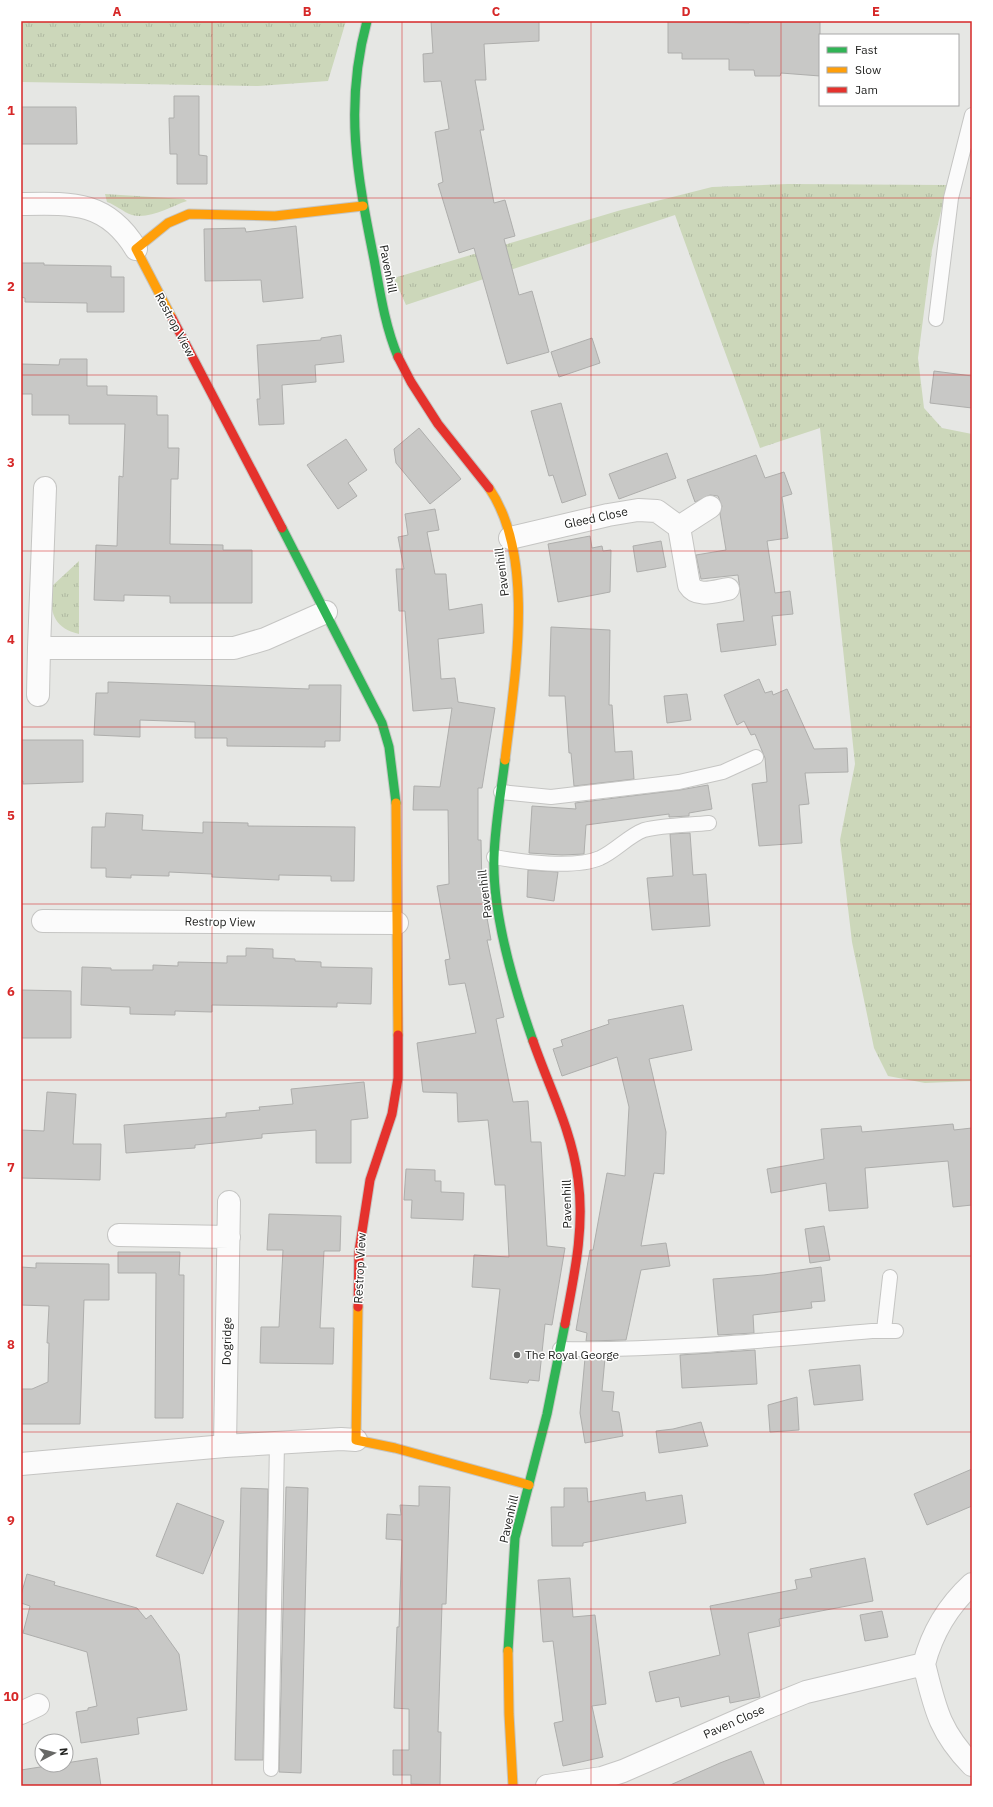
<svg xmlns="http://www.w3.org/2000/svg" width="993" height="1807" font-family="'IBM Plex Sans',sans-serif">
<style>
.grass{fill:url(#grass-tufts)}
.building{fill:#c8c8c6;stroke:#aeaeac}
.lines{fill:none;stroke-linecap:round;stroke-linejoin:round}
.lane-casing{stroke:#c5c5c3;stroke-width:16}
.street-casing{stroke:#c5c5c3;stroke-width:24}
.fast-casing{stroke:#c5c5c3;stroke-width:11}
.slow-casing{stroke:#c5c5c3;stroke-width:11}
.jam-casing{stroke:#c5c5c3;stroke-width:11}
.lane{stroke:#fbfbfb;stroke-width:14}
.street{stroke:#fbfbfb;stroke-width:22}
.fast{stroke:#30b455;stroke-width:9}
.slow{stroke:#ff9f0a;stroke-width:9}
.jam{stroke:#e5322d;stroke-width:9}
.grid{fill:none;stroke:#d62828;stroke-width:1;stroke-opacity:0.55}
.poi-dot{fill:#676866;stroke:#fff;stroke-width:1.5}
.labels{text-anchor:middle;stroke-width:3;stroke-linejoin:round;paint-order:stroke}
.street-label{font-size:12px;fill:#232422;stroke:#fff}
.poi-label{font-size:12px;fill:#232422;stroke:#fff;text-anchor:start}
.neatline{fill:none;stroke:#d62828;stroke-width:1.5}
.grid-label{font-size:13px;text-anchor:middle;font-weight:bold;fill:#d62828}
</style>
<defs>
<pattern id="grass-tufts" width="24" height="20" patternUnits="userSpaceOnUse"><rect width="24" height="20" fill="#ccd7ba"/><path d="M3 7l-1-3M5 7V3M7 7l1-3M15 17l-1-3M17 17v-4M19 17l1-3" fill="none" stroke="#afb8a0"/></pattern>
</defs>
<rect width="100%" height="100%" fill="#e6e7e4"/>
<!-- grass -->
<path class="grass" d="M 21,21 L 346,21 L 328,81 L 258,86 L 21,82 Z
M 788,184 L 947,185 L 932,250 L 918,358 L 924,408 L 942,428 L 972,434 L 972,1081 L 925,1083 L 888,1076 L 874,1048 L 852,942 L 840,840 L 855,764 L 820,428 L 760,448 L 675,215 L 406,305 L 394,278 L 621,210 L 712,187 Z
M 105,194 L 184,199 L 187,201 C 171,206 149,220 132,215 C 123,212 116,205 107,202 Z
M 79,561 L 79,634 C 52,628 50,610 51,587 Z"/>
<!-- building -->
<path class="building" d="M 431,21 L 539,21 L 539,41 L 484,44 L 486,80 L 475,80 L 484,130 L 480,130 L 494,203 L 505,200 L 515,236 L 504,239 L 519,295 L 532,291 L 549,352 L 507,364 L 474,248 L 459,253 L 438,184 L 443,182 L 435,132 L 449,129 L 441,81 L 424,82 L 423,54 L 433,53 Z
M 668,21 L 749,23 L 749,21 L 820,21 L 820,76 L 781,73 L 780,76 L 755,76 L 754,70 L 729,70 L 729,59 L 682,59 L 682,53 L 668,53 Z
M 174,96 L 199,96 L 199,155 L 207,156 L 207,184 L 177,184 L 177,154 L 170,154 L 169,118 L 174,118 Z
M 21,107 L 76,107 L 77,144 L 21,144 Z
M 296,226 L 303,298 L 263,302 L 261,280 L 205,281 L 204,229 L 245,228 L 246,232 Z
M 21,263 L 44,263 L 44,265 L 111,266 L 111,277 L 124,277 L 124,312 L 87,312 L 87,303 L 25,302 L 25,298 L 21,297 Z
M 341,335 L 344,362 L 315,365 L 316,382 L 282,385 L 284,424 L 259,425 L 257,399 L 260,399 L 257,345 L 321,340 L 321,338 Z
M 592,338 L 600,363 L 559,377 L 551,352 Z
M 60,359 L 87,359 L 87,386 L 107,386 L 107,395 L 157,396 L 157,415 L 168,415 L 168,448 L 179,448 L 178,479 L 171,479 L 170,544 L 223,545 L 223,550 L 252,550 L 252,603 L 170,603 L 170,596 L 124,595 L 124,601 L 94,600 L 96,545 L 117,546 L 119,476 L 123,477 L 125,424 L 69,424 L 69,415 L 32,415 L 32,394 L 21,394 L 21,364 L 59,365 Z
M 934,371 L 972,376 L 972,408 L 930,403 Z
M 561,403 L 586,495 L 562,503 L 553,475 L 549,476 L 531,411 Z
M 419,428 L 461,479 L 430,504 L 396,463 L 394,449 Z
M 346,439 L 367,470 L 348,483 L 357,496 L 338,509 L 307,465 Z
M 667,453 L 676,478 L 619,499 L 609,474 Z
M 756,455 L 765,478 L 784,472 L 792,494 L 782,497 L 788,538 L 767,541 L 775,593 L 790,591 L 793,614 L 772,616 L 776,645 L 721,652 L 717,624 L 744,621 L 738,575 L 701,579 L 696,555 L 726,550 L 720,514 L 722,506 L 718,496 L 710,495 L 695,502 L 687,480 Z
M 435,509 L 439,530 L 427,532 L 435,574 L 446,574 L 449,610 L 482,604 L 484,633 L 438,639 L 441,679 L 455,678 L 458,702 L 495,708 L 482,788 L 478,788 L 478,840 L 481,840 L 482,890 L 491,940 L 487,940 L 504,1017 L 496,1019 L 513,1102 L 528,1101 L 531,1142 L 541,1142 L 547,1246 L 565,1248 L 552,1325 L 545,1324 L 539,1381 L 529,1380 L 528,1383 L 490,1379 L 500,1289 L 472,1287 L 474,1255 L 509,1257 L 505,1185 L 495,1185 L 488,1120 L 458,1122 L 457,1093 L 423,1092 L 417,1043 L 476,1033 L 465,983 L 449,985 L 445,960 L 450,959 L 437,886 L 449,884 L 448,810 L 413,810 L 414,786 L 440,787 L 452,708 L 413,711 L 405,611 L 399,611 L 396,569 L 404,569 L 398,537 L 408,535 L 405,514 Z
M 590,536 L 592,548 L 602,546 L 603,551 L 611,550 L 610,592 L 558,602 L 548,544 Z
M 661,541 L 666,567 L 637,572 L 633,546 Z
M 551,627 L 610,630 L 609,705 L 612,705 L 615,752 L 632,751 L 634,779 L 574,786 L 571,753 L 569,753 L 565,696 L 549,696 Z
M 759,679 L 765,693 L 772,691 L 773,695 L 787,689 L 814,749 L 847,748 L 848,772 L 805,773 L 809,804 L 799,805 L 802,843 L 759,846 L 752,784 L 767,782 L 765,758 L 755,734 L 751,735 L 744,721 L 737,725 L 724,695 Z
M 108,682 L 309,689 L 309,685 L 341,685 L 340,741 L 325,741 L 325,747 L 227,746 L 227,738 L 195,738 L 195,722 L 140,720 L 140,737 L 94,735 L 96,693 L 108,693 Z
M 687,694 L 691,720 L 667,723 L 664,696 Z
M 21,740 L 83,740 L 83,782 L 23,784 L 23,781 L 21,781 Z
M 708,785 L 712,809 L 689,813 L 689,816 L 669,817 L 669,814 L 586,825 L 584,854 L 562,855 L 529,853 L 532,806 L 576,809 L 575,803 L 680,790 Z
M 106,813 L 143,815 L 142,830 L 203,833 L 203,822 L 248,823 L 248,826 L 355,827 L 354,881 L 331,881 L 331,876 L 279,875 L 279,880 L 212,877 L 212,874 L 169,872 L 169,876 L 131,875 L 131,878 L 106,877 L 106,868 L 91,868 L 92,827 L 105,827 Z
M 690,833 L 693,875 L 706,874 L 710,926 L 652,930 L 647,878 L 673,876 L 670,834 Z
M 528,870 L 558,872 L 554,901 L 527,897 Z
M 246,948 L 273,949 L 273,958 L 295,959 L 295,961 L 321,962 L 321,967 L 372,968 L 371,1004 L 337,1003 L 337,1007 L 212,1005 L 212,1012 L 175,1011 L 175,1015 L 130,1014 L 130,1007 L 81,1005 L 82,967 L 111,968 L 111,970 L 153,970 L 153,965 L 178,966 L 178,962 L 227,963 L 227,956 L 246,956 Z
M 21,990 L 71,991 L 71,1038 L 21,1038 Z
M 683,1005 L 692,1050 L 649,1059 L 666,1132 L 664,1174 L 654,1173 L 641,1246 L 666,1243 L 670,1266 L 641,1270 L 626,1340 L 586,1341 L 587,1333 L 576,1330 L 590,1250 L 593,1250 L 607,1173 L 625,1176 L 629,1107 L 617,1057 L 562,1076 L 553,1049 L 563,1046 L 561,1040 L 609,1024 L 608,1020 Z
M 364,1082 L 368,1118 L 351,1120 L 351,1163 L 316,1163 L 316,1130 L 262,1134 L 262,1138 L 195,1145 L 195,1148 L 126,1153 L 124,1125 L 226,1117 L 226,1113 L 260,1110 L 259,1107 L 293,1104 L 291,1089 Z
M 47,1092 L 76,1094 L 73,1144 L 101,1144 L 100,1180 L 21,1178 L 21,1130 L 44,1131 Z
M 953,1124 L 954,1130 L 972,1128 L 972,1205 L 953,1207 L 948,1161 L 865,1168 L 868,1208 L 829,1211 L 826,1183 L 771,1193 L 767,1169 L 824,1159 L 821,1129 L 861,1126 L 862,1132 Z
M 406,1169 L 435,1170 L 435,1181 L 441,1181 L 441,1192 L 464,1193 L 463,1220 L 411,1218 L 412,1200 L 404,1200 Z
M 269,1214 L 341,1216 L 340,1251 L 324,1251 L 320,1328 L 334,1328 L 333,1364 L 260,1363 L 261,1327 L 279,1327 L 283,1250 L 267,1250 Z
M 824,1226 L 830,1260 L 810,1263 L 805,1229 Z
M 118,1252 L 180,1252 L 179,1275 L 184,1275 L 183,1418 L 155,1418 L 156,1273 L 118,1273 Z
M 36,1263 L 109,1264 L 109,1300 L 84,1300 L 80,1424 L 21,1424 L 21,1389 L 32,1389 L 48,1382 L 49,1343 L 47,1343 L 49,1306 L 21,1305 L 21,1267 L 36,1268 Z
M 821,1267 L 825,1301 L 811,1302 L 812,1308 L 753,1315 L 754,1333 L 718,1335 L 713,1279 L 764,1275 Z
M 755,1350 L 757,1384 L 682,1388 L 680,1355 Z
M 585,1358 L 605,1358 L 602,1391 L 614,1392 L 612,1411 L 619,1412 L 623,1436 L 585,1443 L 580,1413 Z
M 860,1365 L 863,1400 L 814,1405 L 809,1370 Z
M 797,1397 L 799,1430 L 770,1432 L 768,1405 Z
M 701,1422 L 708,1446 L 659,1453 L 656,1431 L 673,1429 Z
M 972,1469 L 972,1506 L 927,1525 L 914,1494 Z
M 419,1486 L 450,1487 L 446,1604 L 442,1604 L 438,1732 L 441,1732 L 440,1785 L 411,1784 L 411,1775 L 393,1775 L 393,1750 L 409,1750 L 409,1709 L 394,1708 L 397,1627 L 399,1627 L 402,1540 L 386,1539 L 387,1514 L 401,1515 L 400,1505 L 419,1506 Z
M 286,1487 L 308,1488 L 301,1773 L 279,1772 Z
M 241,1488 L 268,1489 L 263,1760 L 235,1760 Z
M 564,1488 L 587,1488 L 588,1502 L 645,1492 L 646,1501 L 682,1495 L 686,1523 L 583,1543 L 583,1546 L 552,1546 L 551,1507 L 564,1507 Z
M 177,1503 L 224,1521 L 203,1574 L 156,1556 Z
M 865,1558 L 873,1601 L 779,1619 L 780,1626 L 748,1633 L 760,1697 L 730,1703 L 729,1696 L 681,1707 L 679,1697 L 656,1702 L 649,1672 L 720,1655 L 710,1606 L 797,1589 L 795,1580 L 812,1577 L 810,1569 Z
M 27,1574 L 55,1582 L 54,1585 L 137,1608 L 146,1619 L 151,1615 L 179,1654 L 187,1710 L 137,1718 L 139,1734 L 81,1743 L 76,1712 L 88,1710 L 88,1708 L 97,1706 L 87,1652 L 23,1633 L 30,1606 L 21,1603 L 21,1595 Z
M 570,1578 L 573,1617 L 595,1615 L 606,1704 L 592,1706 L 603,1757 L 563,1766 L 554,1723 L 563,1721 L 553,1641 L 543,1642 L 538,1580 Z
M 882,1611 L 888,1637 L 865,1641 L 860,1615 Z
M 751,1751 L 765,1786 L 668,1786 L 720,1763 Z
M 97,1758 L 101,1786 L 21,1786 L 21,1770 L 53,1765 L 66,1765 L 66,1763 Z"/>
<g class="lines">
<defs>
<path id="lane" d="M 936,319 L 951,198 L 972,115
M 501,792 L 551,797 L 679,782 L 723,772 L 756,757
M 494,857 C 521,862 575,869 600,858 C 617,850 628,836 644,830 C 663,825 689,825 709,823
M 884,1330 L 890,1277
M 560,1349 C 665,1351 768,1340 872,1331 L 896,1331
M 271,1769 L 277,1443"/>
<path id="street" d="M 21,204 C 72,203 107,201 136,249
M 45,488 L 39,648 L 234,648 L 265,639 L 326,612
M 679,527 L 710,507
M 510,538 L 608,515 L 638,510 L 657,511 L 679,527 L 689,585 C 697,598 715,591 728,589
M 38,695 L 39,648
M 43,921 L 397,923
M 119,1235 L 229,1237
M 225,1446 L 229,1202
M 21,1464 L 225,1446 L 341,1439 L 356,1440
M 924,1664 C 935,1708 939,1731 972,1765
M 21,1713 L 38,1705
M 547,1786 L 602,1778 L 623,1771 L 764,1709 L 806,1692 L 924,1664 C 932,1633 948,1606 972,1584"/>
<path id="fast" d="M 367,21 C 344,106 357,175 374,259 C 380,292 385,326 398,357
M 282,528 L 382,723 L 389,747 L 396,803
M 505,760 C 501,792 495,825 494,857 C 492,915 514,987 533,1041
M 508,1651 L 515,1538 L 547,1414 L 565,1324"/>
<path id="slow" d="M 172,318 L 136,249 L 168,223 L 189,214 L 275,216 L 363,206
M 489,488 C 537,558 514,680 505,760
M 396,803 L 398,1035
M 358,1307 L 356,1440 L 395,1448 L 529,1485
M 508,1651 L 509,1714 L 513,1786"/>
<path id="jam" d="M 172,318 L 282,528
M 398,357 L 411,382 L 438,424 L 489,488
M 533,1041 C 549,1087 572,1131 578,1179 C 585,1228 574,1276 565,1324
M 358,1307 L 359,1251 L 370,1180 L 392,1114 L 398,1078 L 398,1035"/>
</defs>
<!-- lane casing -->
<use href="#lane" class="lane-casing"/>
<!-- street casing -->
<use href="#street" class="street-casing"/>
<!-- fast casing -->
<use href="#fast" class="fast-casing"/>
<!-- slow casing -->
<use href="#slow" class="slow-casing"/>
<!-- jam casing -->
<use href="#jam" class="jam-casing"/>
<!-- lane -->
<use href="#lane" class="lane"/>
<!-- street -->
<use href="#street" class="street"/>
<!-- fast -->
<use href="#fast" class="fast"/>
<!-- slow -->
<use href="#slow" class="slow"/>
<!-- jam -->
<use href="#jam" class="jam"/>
</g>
<!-- grid -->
<path class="grid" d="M 212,21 L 212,1786M 402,21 L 402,1786M 591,21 L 591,1786M 781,21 L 781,1786M 21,198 L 972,198M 21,375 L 972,375M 21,551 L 972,551M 21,727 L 972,727M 21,904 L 972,904M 21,1080 L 972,1080M 21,1256 L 972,1256M 21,1432 L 972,1432M 21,1609 L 972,1609"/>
<!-- markers -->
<circle class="poi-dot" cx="517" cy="1355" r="4"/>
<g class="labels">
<!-- street labels -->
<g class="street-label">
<text transform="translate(388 269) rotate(79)" y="4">Pavenhill</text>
<text transform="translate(175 325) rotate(62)" y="4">Restrop View</text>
<text transform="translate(596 518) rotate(-12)" y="4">Gleed Close</text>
<text transform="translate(502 572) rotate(-97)" y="4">Pavenhill</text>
<text transform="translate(485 894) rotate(-97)" y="4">Pavenhill</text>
<text transform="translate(220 922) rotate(1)" y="4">Restrop View</text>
<text transform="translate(567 1204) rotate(-91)" y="4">Pavenhill</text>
<text transform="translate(360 1268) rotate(-87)" y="4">Restrop View</text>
<text transform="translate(227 1341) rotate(-89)" y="4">Dogridge</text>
<text transform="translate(509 1519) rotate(-77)" y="4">Pavenhill</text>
<text transform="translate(734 1722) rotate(-24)" y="4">Paven Close</text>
</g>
<!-- poi labels -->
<g class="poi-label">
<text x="525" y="1359">The Royal George</text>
</g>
</g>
<!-- border -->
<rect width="993" height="1807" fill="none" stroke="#ffffff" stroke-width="44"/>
<!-- legend -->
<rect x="819" y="34" width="140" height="72" fill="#ffffff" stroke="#a7a7a7"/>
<rect x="827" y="47" width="20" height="6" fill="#30b455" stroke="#a7a7a7"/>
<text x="855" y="54" font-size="12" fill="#232422">Fast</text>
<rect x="827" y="67" width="20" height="6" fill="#ff9f0a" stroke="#a7a7a7"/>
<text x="855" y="74" font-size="12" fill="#232422">Slow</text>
<rect x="827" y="87" width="20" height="6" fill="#e5322d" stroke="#a7a7a7"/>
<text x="855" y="94" font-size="12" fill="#232422">Jam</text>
<!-- north arrow -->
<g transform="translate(54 1753) rotate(83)"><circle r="19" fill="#ffffff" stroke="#a7a7a7"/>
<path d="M0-3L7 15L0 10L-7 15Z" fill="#676866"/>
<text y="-6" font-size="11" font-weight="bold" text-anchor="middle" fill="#232422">N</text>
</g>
<rect x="22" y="22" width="949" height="1763" class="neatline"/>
<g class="grid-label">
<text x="117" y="16">A</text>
<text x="307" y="16">B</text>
<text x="496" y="16">C</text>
<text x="686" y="16">D</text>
<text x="876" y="16">E</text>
<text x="11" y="115">1</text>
<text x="11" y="291">2</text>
<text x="11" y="467">3</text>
<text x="11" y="644">4</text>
<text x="11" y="820">5</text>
<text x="11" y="996">6</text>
<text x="11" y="1172">7</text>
<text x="11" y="1349">8</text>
<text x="11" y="1525">9</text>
<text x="11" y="1701">10</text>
</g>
</svg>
